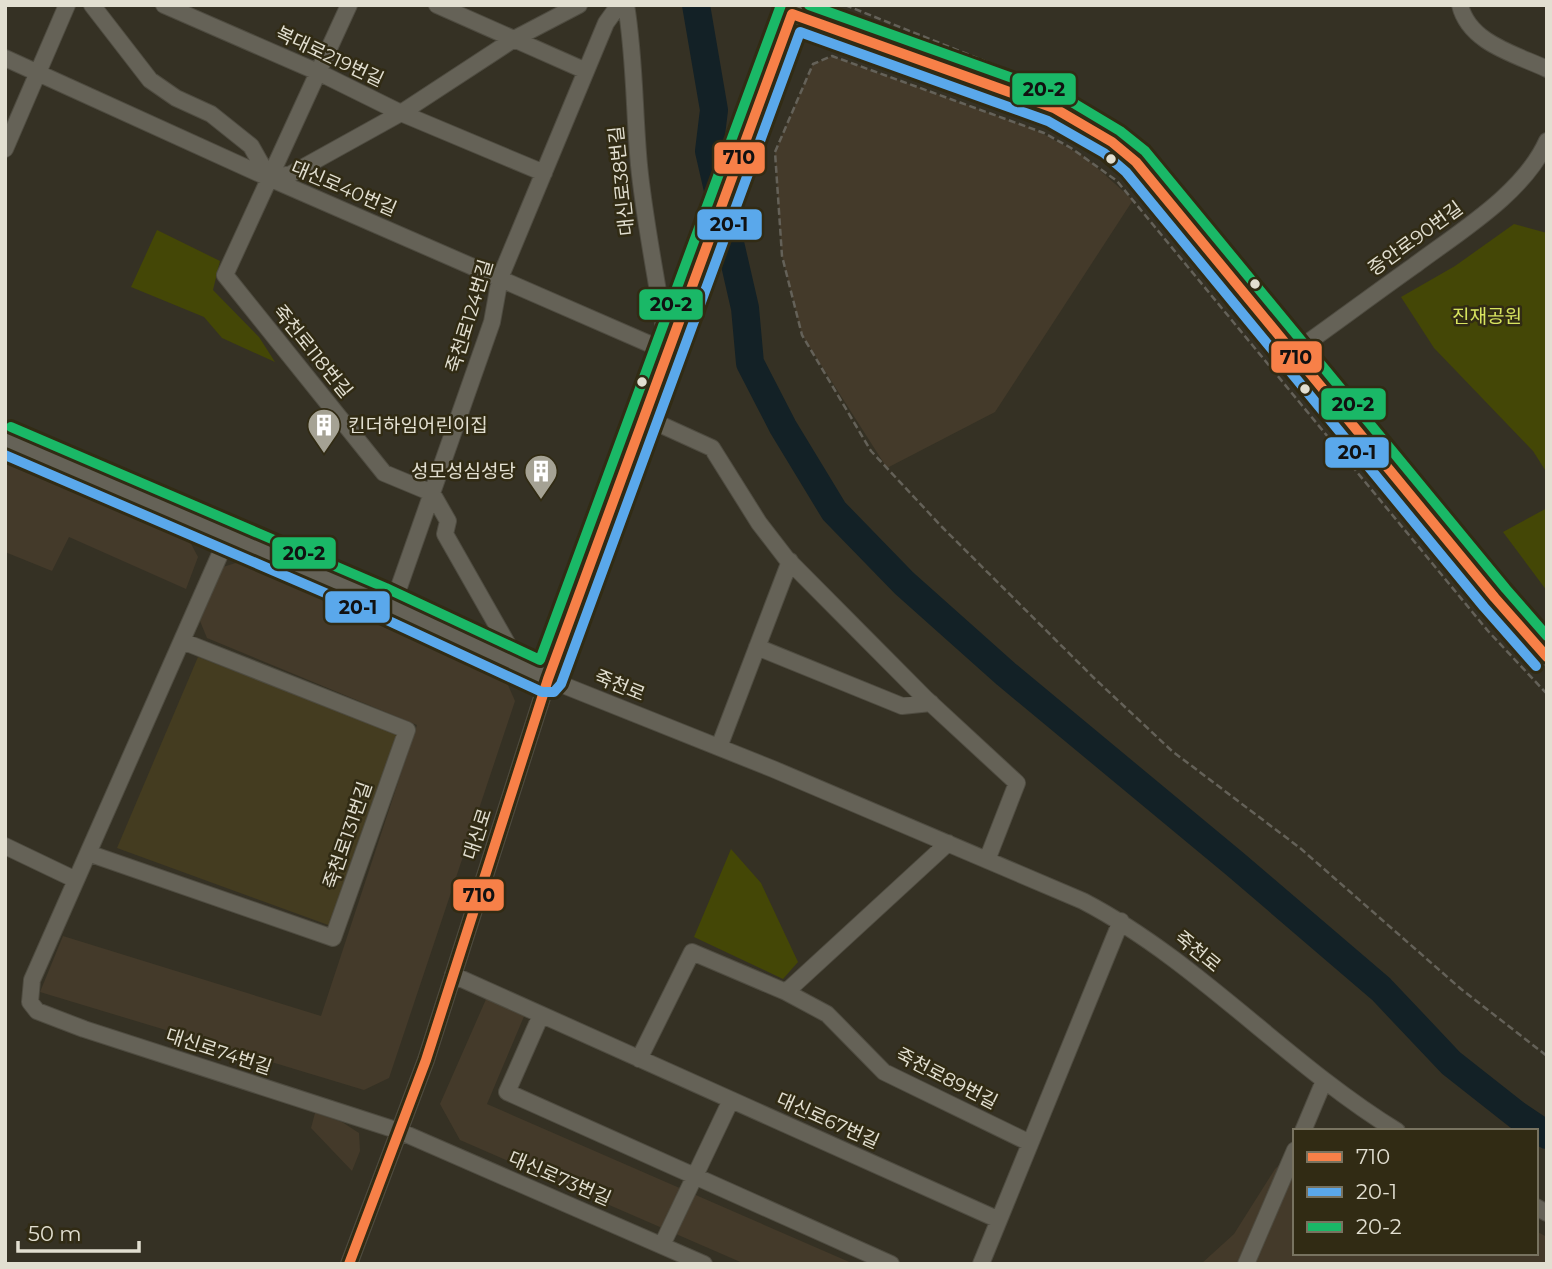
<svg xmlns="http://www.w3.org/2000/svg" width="1552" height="1269" font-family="Montserrat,'Noto Sans KR',sans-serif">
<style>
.commercial{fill:#443a2a}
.built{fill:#443c20}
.green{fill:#444706}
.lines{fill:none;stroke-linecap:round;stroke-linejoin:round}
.river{stroke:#132126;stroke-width:28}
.minor-casing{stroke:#4f4c41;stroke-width:18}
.path{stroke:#646158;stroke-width:2.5;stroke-dasharray:7 3.5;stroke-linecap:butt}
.minor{stroke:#656257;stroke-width:16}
.bus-1-casing{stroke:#312b14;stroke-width:16}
.bus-2-casing{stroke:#312b14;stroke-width:16}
.bus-3-casing{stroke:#312b14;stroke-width:16}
.bus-1{stroke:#f78048;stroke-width:10}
.bus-2{stroke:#5aa8eb;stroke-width:10}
.bus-3{stroke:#1ab867;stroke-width:10}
.bus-dot{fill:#e2dfd1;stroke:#312b14;stroke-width:2.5}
.labels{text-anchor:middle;stroke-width:5;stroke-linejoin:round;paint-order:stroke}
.street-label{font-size:19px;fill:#e2dfd1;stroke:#312b14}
.park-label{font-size:19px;fill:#d7e35f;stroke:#312b14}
.poi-label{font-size:19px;fill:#e2dfd1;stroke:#312b14;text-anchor:start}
.line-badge{stroke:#312b14;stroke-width:2.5}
.pale-badge-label{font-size:19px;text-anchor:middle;font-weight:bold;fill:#111}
</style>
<rect width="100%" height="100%" fill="#353124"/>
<!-- commercial -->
<path class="commercial" d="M 832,56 L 1036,130 L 1085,157 L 1133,200 L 995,412 L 887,468 L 802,335 L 782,256 L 775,152 L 813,64 Z
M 5,464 L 189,540 L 198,557 L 186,589 L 69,537 L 52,571 L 5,552 Z
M 245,560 L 505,678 L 515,701 L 389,1078 L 364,1090 L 40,992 L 63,936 L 321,1016 L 417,725 L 207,638 L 200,621 L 223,567 Z
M 487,997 L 525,1014 L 487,1104 L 854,1264 L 745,1264 L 460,1140 L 440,1104 Z
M 315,1113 L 342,1122 L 359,1133 L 360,1151 L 352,1171 L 311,1128 Z
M 1295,1150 L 1295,1253 L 1536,1253 L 1536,1231 L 1547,1237 L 1547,1264 L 1201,1264 L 1234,1234 L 1275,1169 Z"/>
<!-- built -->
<path class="built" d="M 198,657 L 403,736 L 342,930 L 117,848 Z"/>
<!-- green -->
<path class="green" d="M 1514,224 L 1547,233 L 1547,473 L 1533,451 L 1434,348 L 1401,297 L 1455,266 Z
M 157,230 L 220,261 L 213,290 L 259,337 L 275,362 L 222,338 L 204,317 L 131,287 Z
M 1547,508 L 1547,591 L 1503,532 Z
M 731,849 L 761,883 L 798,962 L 783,979 L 694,937 Z"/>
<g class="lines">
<!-- river -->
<path class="river" d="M 696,5 L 714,110 L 709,151 L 745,308 L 750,363 L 783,427 L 834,511 L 904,583 L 1006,674 L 1235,864 L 1381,989 L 1451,1063 L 1517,1115 L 1547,1135"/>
<defs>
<path id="minor" d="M 92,5 L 150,80 L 176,98 L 211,114 L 251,146 L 269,178 L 291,174 L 401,113
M 164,5 L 320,73 L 401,113
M 349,5 L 225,275 L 384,473 L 432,493 L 448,521 L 445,534 L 520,666
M 437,5 L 586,71
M 626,5 C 635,58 634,112 639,165 C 645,227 659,288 667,350
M 1460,5 C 1469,43 1515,54 1547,69
M 792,14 L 1054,108 L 1112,142 L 1136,162 L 1495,598 L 1547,657
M 5,58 L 269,178 L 668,352
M 5,149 L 67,5
M 544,173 L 401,113 L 514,39 L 579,5
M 1293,353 C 1334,324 1374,294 1415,265 C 1459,232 1524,193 1547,141
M 644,417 L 712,448 L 759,523 L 786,558 L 925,698 L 1017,783 L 987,860
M 5,440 L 380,601 L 548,679 L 773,769 L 1083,901 C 1198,961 1286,1063 1397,1131
M 228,536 L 32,980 L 30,1002 L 37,1011 L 84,1029 L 399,1131 L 704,1264
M 392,607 L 492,322 L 500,278 L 606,23 L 619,5
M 757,647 L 902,706 L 931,703
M 719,747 L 790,561
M 5,846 L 76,880
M 88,853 L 333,938 L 407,730 L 182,641
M 453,975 L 999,1220
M 786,992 L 948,843
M 541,1015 L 507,1092 L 891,1264
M 639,1059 L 692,952 L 786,992 L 827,1014 L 884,1072 L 1030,1143
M 1303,1131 L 1324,1081
M 1536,1207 L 1547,1213
M 662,1245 L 731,1100
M 349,1264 L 426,1060 L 548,679 L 795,5
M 981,1264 L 1121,921
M 1246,1264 L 1295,1150"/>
</defs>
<!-- minor casing -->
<use href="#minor" class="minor-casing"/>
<!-- path -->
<path class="path" d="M 845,5 L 1062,92 L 1122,128 L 1149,149 L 1299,331
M 1319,355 L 1521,602
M 1535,617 L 1547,630
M 1547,694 L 1488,631 L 1117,181 L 1071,148 L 1044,133 L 832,56 L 813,64 L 775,152 L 782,256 L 802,335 L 871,451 L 942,527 L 1094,678 L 1172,751 L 1300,848 L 1461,989 L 1547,1056"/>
<!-- minor -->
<use href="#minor" class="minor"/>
<defs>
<path id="bus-1" d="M 349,1264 L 426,1060 L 548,679 L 792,14 L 1054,108 L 1112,142 L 1136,162 L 1495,598 L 1547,657"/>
<path id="bus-2" d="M 5,455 L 374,614 L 542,692 L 554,692 L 561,684 L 800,32 L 1048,121 L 1104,153 L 1126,172 L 1484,607 L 1536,666"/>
<path id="bus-3" d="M 809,5 L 1060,95 L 1120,131 L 1145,151 L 1506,589 L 1547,636
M 11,427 L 386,588 L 540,660 L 781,5"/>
</defs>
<!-- bus-1 casing -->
<use href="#bus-1" class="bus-1-casing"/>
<!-- bus-2 casing -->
<use href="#bus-2" class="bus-2-casing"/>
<!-- bus-3 casing -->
<use href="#bus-3" class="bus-3-casing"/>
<!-- bus-1 -->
<use href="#bus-1" class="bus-1"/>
<!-- bus-2 -->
<use href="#bus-2" class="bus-2"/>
<!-- bus-3 -->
<use href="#bus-3" class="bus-3"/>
</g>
<!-- icons -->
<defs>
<symbol id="building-pin" viewBox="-11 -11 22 30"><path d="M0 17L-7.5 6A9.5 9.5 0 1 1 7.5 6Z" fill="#a5a294" stroke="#312b14"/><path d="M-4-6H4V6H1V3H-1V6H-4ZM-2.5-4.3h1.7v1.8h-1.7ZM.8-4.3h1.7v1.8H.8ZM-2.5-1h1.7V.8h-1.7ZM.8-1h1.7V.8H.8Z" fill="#fff"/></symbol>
</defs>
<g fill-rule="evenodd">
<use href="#building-pin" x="305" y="406" width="38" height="52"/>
<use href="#building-pin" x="522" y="452" width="38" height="52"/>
</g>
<!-- markers -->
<g class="bus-dot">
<circle cx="1111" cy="159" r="6"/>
<circle cx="1255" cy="284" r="6"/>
<circle cx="642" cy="382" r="6"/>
<circle cx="1305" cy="389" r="6"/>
</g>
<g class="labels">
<!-- street labels -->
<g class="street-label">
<text transform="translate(330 56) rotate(25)" y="7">복대로219번길</text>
<text transform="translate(621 181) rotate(-96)" y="7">대신로38번길</text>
<text transform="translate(344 188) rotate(23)" y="7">대신로40번길</text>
<text transform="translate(1415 238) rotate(-36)" y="7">증안로90번길</text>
<text transform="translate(469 316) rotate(-73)" y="7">죽천로124번길</text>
<text transform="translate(313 351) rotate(51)" y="7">죽천로118번길</text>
<text transform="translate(620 685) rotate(22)" y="7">죽천로</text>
<text transform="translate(477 834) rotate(-72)" y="7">대신로</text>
<text transform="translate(347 835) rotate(-71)" y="7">죽천로131번길</text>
<text transform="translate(1198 951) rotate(39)" y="7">죽천로</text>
<text transform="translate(219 1051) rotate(18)" y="7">대신로74번길</text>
<text transform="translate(947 1078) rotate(27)" y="7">죽천로89번길</text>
<text transform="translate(828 1120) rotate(24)" y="7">대신로67번길</text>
<text transform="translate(560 1178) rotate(23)" y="7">대신로73번길</text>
</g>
<!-- park labels -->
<g class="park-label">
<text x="1487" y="323">진재공원</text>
</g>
<!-- poi labels -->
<g class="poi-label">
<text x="348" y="432">킨더하임어린이집</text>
<text x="516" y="478" text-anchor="end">성모성심성당</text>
</g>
</g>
<g class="line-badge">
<rect x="1011" y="72" width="66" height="34" rx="7" fill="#1ab867"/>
<rect x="713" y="141" width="53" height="34" rx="7" fill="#f78048"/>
<rect x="696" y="208" width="67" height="33" rx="7" fill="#5aa8eb"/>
<rect x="638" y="288" width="66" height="33" rx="7" fill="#1ab867"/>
<rect x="1270" y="340" width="53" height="34" rx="7" fill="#f78048"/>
<rect x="1320" y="387" width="67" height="34" rx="7" fill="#1ab867"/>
<rect x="1324" y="436" width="66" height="33" rx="7" fill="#5aa8eb"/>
<rect x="271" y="536" width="66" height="34" rx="7" fill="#1ab867"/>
<rect x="324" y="590" width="67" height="34" rx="7" fill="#5aa8eb"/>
<rect x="452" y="878" width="53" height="34" rx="7" fill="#f78048"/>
</g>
<g class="pale-badge-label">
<text x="1044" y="96">20-2</text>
<text x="739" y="164">710</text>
<text x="729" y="231">20-1</text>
<text x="671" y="311">20-2</text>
<text x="1296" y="364">710</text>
<text x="1353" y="411">20-2</text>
<text x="1357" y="459">20-1</text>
<text x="304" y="560">20-2</text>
<text x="358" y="614">20-1</text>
<text x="479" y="902">710</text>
</g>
<!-- border -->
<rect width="1552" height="1269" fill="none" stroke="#e2dfd1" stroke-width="14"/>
<!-- legend -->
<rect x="1293" y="1129" width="245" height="126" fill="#312b14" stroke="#787360" stroke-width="2"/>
<rect x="1307" y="1152" width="35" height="10" fill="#f78048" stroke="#787360" stroke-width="2"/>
<text x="1356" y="1164" font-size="21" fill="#e2dfd1">710</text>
<rect x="1307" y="1187" width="35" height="10" fill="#5aa8eb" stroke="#787360" stroke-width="2"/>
<text x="1356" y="1199" font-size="21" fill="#e2dfd1">20-1</text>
<rect x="1307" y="1222" width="35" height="10" fill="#1ab867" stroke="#787360" stroke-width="2"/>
<text x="1356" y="1234" font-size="21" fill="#e2dfd1">20-2</text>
<!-- scale -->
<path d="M18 1241v10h121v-10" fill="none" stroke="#e2dfd1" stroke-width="3.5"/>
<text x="28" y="1241" font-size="21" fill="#e2dfd1" stroke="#312b14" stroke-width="5" paint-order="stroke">50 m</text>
</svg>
